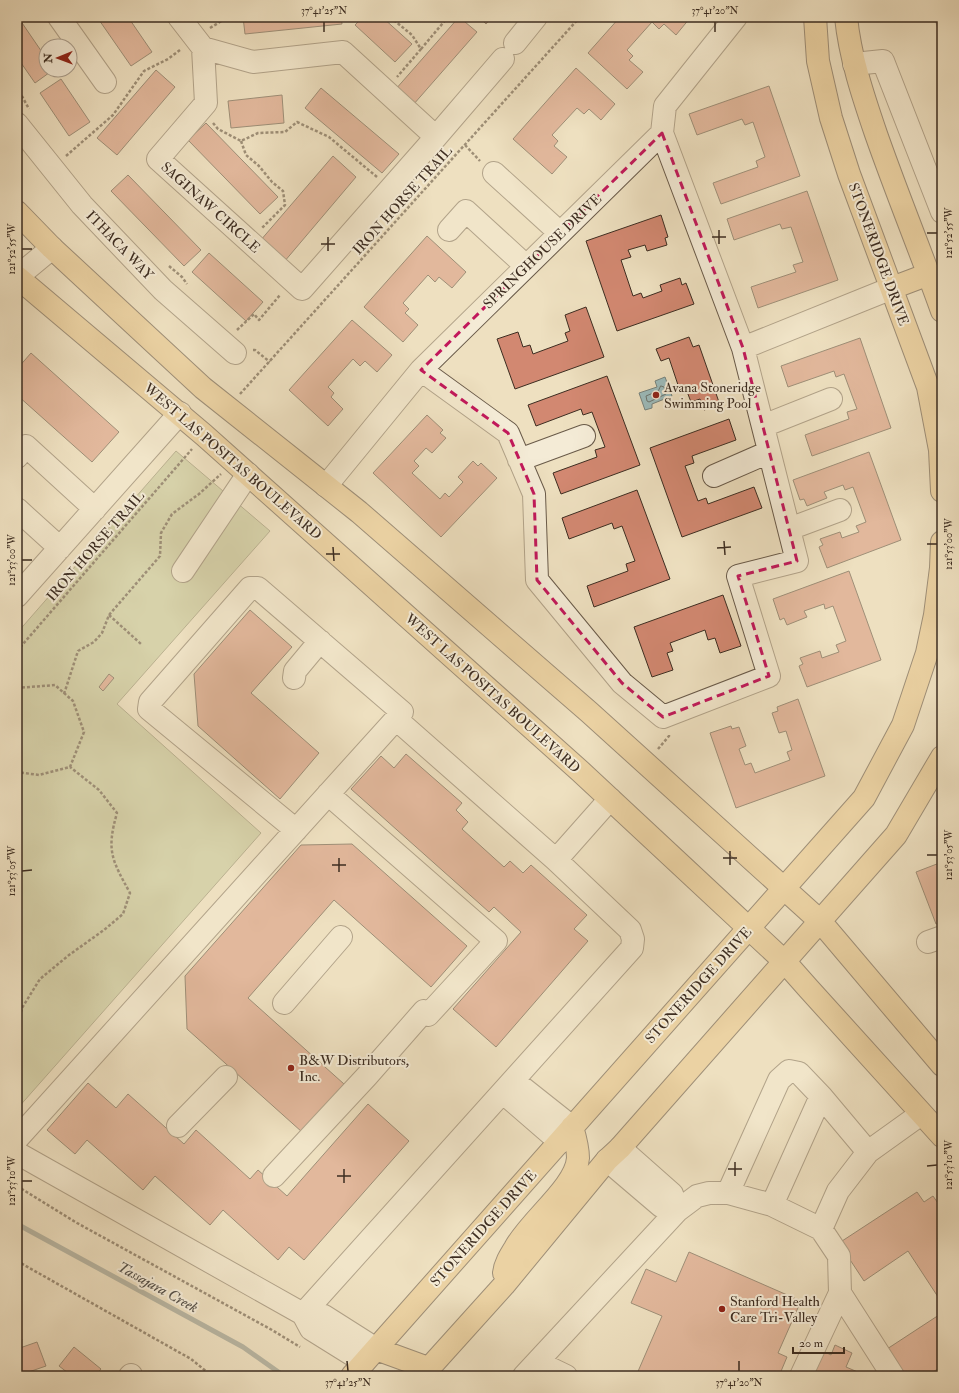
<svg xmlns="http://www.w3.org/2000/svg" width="959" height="1393" font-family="'IM FELL Double Pica',serif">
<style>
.green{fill:#bbc291;stroke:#7c7859}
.water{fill:#9cbbbb;stroke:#76827d}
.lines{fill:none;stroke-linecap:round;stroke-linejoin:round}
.shore{stroke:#6c746e;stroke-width:1}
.stream{stroke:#76827d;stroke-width:5}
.building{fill:#d28871;stroke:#3d2d21}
.minor-casing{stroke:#695a49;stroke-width:24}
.major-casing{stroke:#3d2d21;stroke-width:24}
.path{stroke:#3d2d21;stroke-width:2.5;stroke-dasharray:3 2;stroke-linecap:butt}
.minor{stroke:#f4ebd6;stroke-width:22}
.major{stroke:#e7c080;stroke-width:22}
.marked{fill:none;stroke:#c2185b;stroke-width:3;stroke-dasharray:8 5;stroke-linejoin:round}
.ticks{fill:none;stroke:#3d2d21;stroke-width:1.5}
.poi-dot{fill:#8f2418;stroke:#f4ebd6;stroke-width:1.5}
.labels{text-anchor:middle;stroke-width:4;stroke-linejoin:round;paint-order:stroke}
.street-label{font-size:14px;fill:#3d2d21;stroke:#f4ebd6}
.poi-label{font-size:14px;fill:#3d2d21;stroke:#f4ebd6;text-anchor:start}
.water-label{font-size:15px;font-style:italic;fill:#555048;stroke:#f4ebd6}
.neatline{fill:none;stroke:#3d2d21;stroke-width:1.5}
.ticks-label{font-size:10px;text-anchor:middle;fill:#3d2d21}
</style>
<rect width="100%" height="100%" fill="#eee0c0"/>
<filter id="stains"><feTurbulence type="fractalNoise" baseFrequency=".005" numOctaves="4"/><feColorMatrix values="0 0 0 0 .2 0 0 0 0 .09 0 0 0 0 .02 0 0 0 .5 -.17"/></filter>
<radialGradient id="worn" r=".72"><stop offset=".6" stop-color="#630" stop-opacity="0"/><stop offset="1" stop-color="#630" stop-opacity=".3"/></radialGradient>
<!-- green -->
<path class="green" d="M 176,451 L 270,531 L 117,704 L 261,833 L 17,1109 L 17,633 Z"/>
<!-- water -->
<path class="water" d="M 665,377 L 672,396 L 652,404 L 652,408 L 645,410 L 639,393 L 657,387 L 655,381 Z"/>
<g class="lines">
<!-- shore -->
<path class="shore" d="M 661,386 L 664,387 L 666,394 L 649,402 L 647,401 L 646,396 L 658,391 Z"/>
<!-- stream -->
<path class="stream" d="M 936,17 L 942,34
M 17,1224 L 243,1347 L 284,1376"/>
</g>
<!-- building -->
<path class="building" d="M 18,17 L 46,58 L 46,70 L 53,70 L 35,83 L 17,57 Z
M 97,17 L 128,17 L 152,52 L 131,66 Z
M 243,17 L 341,17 L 342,24 L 245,34 Z
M 363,17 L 382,17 L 412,44 L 395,62 L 355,25 Z
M 459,17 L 477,32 L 413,105 L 395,90 Z
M 479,17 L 492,17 L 486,24 Z
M 620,17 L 689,17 L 690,18 L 676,35 L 664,24 L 659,29 L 652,22 L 627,50 L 633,56 L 629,60 L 643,72 L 627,89 L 588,53 Z
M 576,68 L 615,104 L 601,120 L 589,109 L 584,114 L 577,108 L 552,135 L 558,141 L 554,146 L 567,157 L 552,174 L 513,139 Z
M 156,70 L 175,87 L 117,155 L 97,138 Z
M 61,79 L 90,122 L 69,136 L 40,93 Z
M 769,86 L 800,176 L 721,204 L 713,183 L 758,167 L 756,161 L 765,157 L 753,122 L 745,125 L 742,119 L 697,135 L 689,114 Z
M 321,88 L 399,154 L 382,173 L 305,108 Z
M 282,95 L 284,123 L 231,128 L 228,101 Z
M 206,123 L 278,197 L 260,214 L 188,140 Z
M 333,156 L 356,177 L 284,262 L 260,241 Z
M 128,175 L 201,250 L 184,266 L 111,191 Z
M 807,191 L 838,280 L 758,308 L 751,287 L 796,272 L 793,265 L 803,262 L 791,227 L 782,229 L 780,224 L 734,240 L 727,219 Z
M 661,215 L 668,237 L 665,238 L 667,245 L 647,251 L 645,245 L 628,250 L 631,257 L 621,260 L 633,296 L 641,293 L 643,298 L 662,291 L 660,285 L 680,278 L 682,285 L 686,283 L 694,304 L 617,331 L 586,241 Z
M 427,236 L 466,272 L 452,288 L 439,277 L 435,282 L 428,275 L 403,303 L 409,309 L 405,313 L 418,325 L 403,342 L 364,307 Z
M 209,253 L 263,302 L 246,321 L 192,272 Z
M 586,307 L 604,357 L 515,389 L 497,339 L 518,332 L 523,347 L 530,345 L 533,354 L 568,341 L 565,333 L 570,331 L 565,315 Z
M 352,320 L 392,355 L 377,372 L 365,361 L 360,366 L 353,359 L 328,387 L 334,393 L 331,397 L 343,409 L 328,426 L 289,390 Z
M 689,337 L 693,347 L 699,345 L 720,405 L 704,410 L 700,399 L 691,402 L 686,389 L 680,391 L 669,358 L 661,361 L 656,349 Z
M 860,338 L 891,428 L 812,456 L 805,435 L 849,419 L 847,412 L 857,409 L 844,374 L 836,377 L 834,371 L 788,387 L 781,366 Z
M 31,353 L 119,432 L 92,462 L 17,395 L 17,369 Z
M 607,376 L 640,465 L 561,494 L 553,473 L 597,457 L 595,450 L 605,447 L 592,412 L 583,415 L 581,409 L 536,426 L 528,405 Z
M 427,415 L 443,430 L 440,433 L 446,438 L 432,453 L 426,448 L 414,461 L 419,466 L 412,473 L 440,499 L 445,493 L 449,497 L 463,482 L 458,477 L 473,461 L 478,466 L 481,463 L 497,478 L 441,537 L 373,473 Z
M 729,419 L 736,440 L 692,456 L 694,463 L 685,466 L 698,501 L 706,498 L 708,504 L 754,487 L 762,508 L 682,537 L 650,448 Z
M 869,452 L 901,540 L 827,568 L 819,547 L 823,545 L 820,539 L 840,532 L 842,538 L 859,532 L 856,526 L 866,522 L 853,487 L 845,490 L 843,485 L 824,492 L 827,498 L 807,506 L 804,499 L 800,500 L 793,480 Z
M 637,490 L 670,579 L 594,607 L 587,586 L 628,571 L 626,564 L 635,561 L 622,526 L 614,529 L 612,523 L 569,539 L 562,518 Z
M 849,571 L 881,660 L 807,687 L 799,666 L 803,664 L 800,658 L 820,651 L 822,658 L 839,652 L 836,645 L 846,641 L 833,606 L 825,609 L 824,604 L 804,611 L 807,617 L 787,625 L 784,618 L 780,620 L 773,599 Z
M 723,595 L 741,646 L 720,653 L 715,638 L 708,640 L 705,630 L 670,643 L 673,651 L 667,653 L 673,670 L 652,677 L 634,627 Z
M 250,610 L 292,647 L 251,693 L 319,753 L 280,799 L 198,726 L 194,674 Z
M 109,674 L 114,678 L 103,691 L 99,687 Z
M 798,699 L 825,776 L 736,808 L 710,733 L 731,726 L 732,729 L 739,727 L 746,746 L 739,749 L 745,765 L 751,763 L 755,773 L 790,760 L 787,752 L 792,750 L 786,731 L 779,733 L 772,713 L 778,711 L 777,707 Z
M 406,754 L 462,803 L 456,810 L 468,822 L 462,829 L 504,867 L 510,861 L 523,873 L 531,865 L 587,915 L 574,929 L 588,941 L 496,1047 L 453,1009 L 521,932 L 494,907 L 489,912 L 351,789 L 381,756 L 394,768 Z
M 352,844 L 467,946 L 431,987 L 334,900 L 248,998 L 344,1084 L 302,1132 L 187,1029 L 185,976 L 301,845 Z
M 942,862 L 942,922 L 936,924 L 916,872 Z
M 88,1083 L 116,1108 L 128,1094 L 184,1144 L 196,1130 L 250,1179 L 258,1170 L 287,1196 L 368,1104 L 409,1141 L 304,1260 L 289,1247 L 278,1260 L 223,1210 L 210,1225 L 155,1176 L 143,1190 L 87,1140 L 75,1154 L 47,1130 Z
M 917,1192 L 924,1202 L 933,1196 L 942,1209 L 942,1303 L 908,1251 L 864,1281 L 839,1243 Z
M 689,1252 L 801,1301 L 778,1353 L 787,1357 L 779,1376 L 636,1376 L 662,1316 L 631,1303 L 646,1269 L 676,1282 Z
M 942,1313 L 942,1366 L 927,1376 L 924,1371 L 917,1376 L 905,1376 L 887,1349 Z
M 17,1325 L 22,1340 L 17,1342 Z
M 37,1342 L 46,1366 L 17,1376 L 17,1349 Z
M 835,1345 L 852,1353 L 846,1367 L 867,1376 L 810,1376 L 821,1350 L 831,1355 Z
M 74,1347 L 101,1369 L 95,1376 L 72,1376 L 59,1366 Z"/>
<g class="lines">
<defs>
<path id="minor" d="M 59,17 L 105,82
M 179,17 L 203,48
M 515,43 L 536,17
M 854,64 L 883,61 L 942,212
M 17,124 L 82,205 L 163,290 L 235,353
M 436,137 L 343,52 L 253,62 L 203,48 L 206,103 L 158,159 L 302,289 L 436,137 L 503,59
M 494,173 L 560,233
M 449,230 L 466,211 L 526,266
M 17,277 L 52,248
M 743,348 L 892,288
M 421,370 L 508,433 L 534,494 L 537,580 L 622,683 L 663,717 L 769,676 L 738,576 L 797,561 L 743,348 L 662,133
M 763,426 L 831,399
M 17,457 L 26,446 L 95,509
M 519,460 L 584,436
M 714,476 L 769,452
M 326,486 L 421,370 L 662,133 L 665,106 L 736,17
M 17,509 L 60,548
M 789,529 L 840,510
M 183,571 L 248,474
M 17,596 L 180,413
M 294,678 L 295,671 L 320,641
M 328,794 L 496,941 L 428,1015
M 296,830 L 149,709 L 150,702 L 250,588 L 258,588 L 402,712
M 556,860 L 610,799
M 928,942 L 942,937
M 284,1003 L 341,937
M 178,1126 L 226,1077
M 17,1139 L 396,719 L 556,860 L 630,930 L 633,939 L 632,948 L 303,1314 L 17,1153
M 560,1142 L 508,1097 L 508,1086 L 519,1085 L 572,1127
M 607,1160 L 661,1206 L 677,1211 L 672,1194 L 620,1148
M 274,1176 L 367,1076 L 424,1011
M 728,1193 L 779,1080 L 789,1071 L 799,1073 L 821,1096 L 868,1152
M 772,1205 L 821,1096
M 364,1362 L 311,1329 L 303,1314 L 324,1316 L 376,1349
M 537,1362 L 566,1376
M 130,1376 L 131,1375
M 524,1376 L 677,1211 L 697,1196 L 709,1193 L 728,1193 L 772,1205 L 821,1229
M 801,1376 L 840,1293
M 893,1376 L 840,1293 L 839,1256 L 821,1229 L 838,1191 L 868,1152 L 921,1114"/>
<path id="major" d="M 815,17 L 818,61 L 831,118 L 849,174 L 928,387 L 940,450 L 942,491
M 846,17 C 850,57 863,96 876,134 C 897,194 921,252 942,311
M 17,212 L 52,248 L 203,388 L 359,512 L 589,712 L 820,921 L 942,1065
M 17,277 L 204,435 L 580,771 L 785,962 L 808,988 L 942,1136
M 892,288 L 929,274
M 504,1273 C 505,1264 510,1256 515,1248 C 530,1220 576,1187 578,1158 C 578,1147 575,1137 572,1127
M 376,1349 L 428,1368
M 352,1376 L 864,798 L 903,725 L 927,653 L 935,615 L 941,568 L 942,542
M 422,1376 L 504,1285 L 607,1160 L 620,1148 L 896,835 L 942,757"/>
</defs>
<!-- minor casing -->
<use href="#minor" class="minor-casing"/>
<!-- major casing -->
<use href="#major" class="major-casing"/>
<!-- path -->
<path class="path" d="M 390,17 L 412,35 L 421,49 L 397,77
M 210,28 L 228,17
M 421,49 L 448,17
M 17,87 L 29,109
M 213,123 L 218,129 L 241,141 L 258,133 L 285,132 L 297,122 L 329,137 L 377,177
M 241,141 L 246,155 L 259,166 L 272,182 L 283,191 L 285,205 L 262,228
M 465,145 L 480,161
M 66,156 L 113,115 L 144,71 L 168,59 L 180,50
M 169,266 L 182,277 L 187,284
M 237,330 L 254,314 L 259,320 L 280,295
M 253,350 L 255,350 L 270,362
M 240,394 L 580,17
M 109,615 L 141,644
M 17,651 L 192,449
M 17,688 L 55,685 L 73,701 L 84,732 L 70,767 L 39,775 L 17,772
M 64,694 L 78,651 L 94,642 L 102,633 L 109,615 L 160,556 L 161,533 L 172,514 L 199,494 L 221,474
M 658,749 L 669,736 L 669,735
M 17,1027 L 22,1008 L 40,979 L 69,955 L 104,930 L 123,914 L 130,893 C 112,860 106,851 117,813 L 99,790 L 70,767
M 17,1186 L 77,1223 L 272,1330 L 300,1347
M 17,1261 L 191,1359 L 212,1376"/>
<!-- minor -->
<use href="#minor" class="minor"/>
<!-- major -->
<use href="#major" class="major"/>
</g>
<!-- marked area -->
<path d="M0 0H959V1393H0ZM 662,133 L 743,348 L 797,561 L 738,576 L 769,676 L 663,717 L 622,683 L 537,580 L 534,494 L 508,433 L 421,370 Z" fill="#eee0c0" fill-opacity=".55" fill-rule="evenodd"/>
<path class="marked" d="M 662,133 L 743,348 L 797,561 L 738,576 L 769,676 L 663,717 L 622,683 L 537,580 L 534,494 L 508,433 L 421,370 Z"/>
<!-- ticks -->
<path class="ticks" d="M 324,22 L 324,32M 715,22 L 715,32M 719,230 L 719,244M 927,233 L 937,233M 328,237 L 328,251M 712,237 L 726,237M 321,244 L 335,244M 22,249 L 32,249M 724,541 L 725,555M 927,544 L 937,544M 333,547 L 334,561M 717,548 L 731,547M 326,554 L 340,554M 22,560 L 32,560M 730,851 L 730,865M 927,855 L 937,855M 339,858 L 339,872M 723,858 L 737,858M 332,865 L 346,865M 22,871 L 32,870M 735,1162 L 735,1176M 927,1166 L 937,1165M 344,1169 L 344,1183M 728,1169 L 742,1169M 337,1176 L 351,1176M 22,1181 L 32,1181M 347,1361 L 348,1371M 739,1361 L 739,1371"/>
<!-- markers -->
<g class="poi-dot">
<circle cx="656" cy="395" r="4"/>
<circle cx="291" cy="1068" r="4"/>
<circle cx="722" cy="1309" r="4"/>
</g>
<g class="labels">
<!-- street labels -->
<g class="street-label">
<text transform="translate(402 200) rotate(-48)" y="5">IRON HORSE TRAIL</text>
<text transform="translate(211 207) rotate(42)" y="5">SAGINAW CIRCLE</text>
<text transform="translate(120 245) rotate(46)" y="5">ITHACA WAY</text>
<text transform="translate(542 251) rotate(-44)" y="5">SPRINGHOUSE DRIVE</text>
<text transform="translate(879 254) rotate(70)" y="5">STONERIDGE DRIVE</text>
<text transform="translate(233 461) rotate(41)" y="5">WEST LAS POSITAS BOULEVARD</text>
<text transform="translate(95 546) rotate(-49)" y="5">IRON HORSE TRAIL</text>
<text transform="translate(493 693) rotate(42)" y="5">WEST LAS POSITAS BOULEVARD</text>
<text transform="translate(698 985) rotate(-48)" y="5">STONERIDGE DRIVE</text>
<text transform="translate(483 1228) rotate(-48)" y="5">STONERIDGE DRIVE</text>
</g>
<!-- poi labels -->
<g class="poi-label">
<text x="664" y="392">Avana Stoneridge<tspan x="664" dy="16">Swimming Pool</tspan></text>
<text x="299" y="1065">B&amp;W Distributors,<tspan x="299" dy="16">Inc.</tspan></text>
<text x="730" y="1306">Stanford Health<tspan x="730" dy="16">Care Tri-Valley</tspan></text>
</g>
<!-- water labels -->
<g class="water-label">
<text transform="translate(158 1287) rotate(29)" y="5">Tassajara Creek</text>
</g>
</g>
<!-- margin -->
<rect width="959" height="1393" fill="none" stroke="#eee0c0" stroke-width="44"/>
<!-- north arrow -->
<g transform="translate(58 58) rotate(269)"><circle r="19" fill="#f4ebd6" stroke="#ab9f8e"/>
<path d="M0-3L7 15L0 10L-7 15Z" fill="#8f2418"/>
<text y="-6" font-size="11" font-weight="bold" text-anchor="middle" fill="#3d2d21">N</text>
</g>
<!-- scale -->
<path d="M793 1347v6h51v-6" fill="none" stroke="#3d2d21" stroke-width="2"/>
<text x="799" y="1347" font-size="12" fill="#3d2d21" stroke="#f4ebd6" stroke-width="3" paint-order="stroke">20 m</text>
<rect x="22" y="22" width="915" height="1349" class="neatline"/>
<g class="ticks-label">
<text x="324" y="14">37°41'25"N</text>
<text x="715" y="14">37°41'20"N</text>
<text transform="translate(948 233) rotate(-90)" y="4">121°52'55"W</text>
<text transform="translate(11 249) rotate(-90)" y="4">121°52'55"W</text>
<text transform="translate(948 544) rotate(-90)" y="4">121°53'00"W</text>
<text transform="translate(11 560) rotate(-90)" y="4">121°53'00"W</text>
<text transform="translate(948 855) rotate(-90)" y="4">121°53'05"W</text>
<text transform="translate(11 871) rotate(-90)" y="4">121°53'05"W</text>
<text transform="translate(948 1165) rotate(-90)" y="4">121°53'10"W</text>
<text transform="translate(11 1181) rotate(-90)" y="4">121°53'10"W</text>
<text x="348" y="1386">37°41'25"N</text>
<text x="739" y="1386">37°41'20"N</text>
</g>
<rect width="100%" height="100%" filter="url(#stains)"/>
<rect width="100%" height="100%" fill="url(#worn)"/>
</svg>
